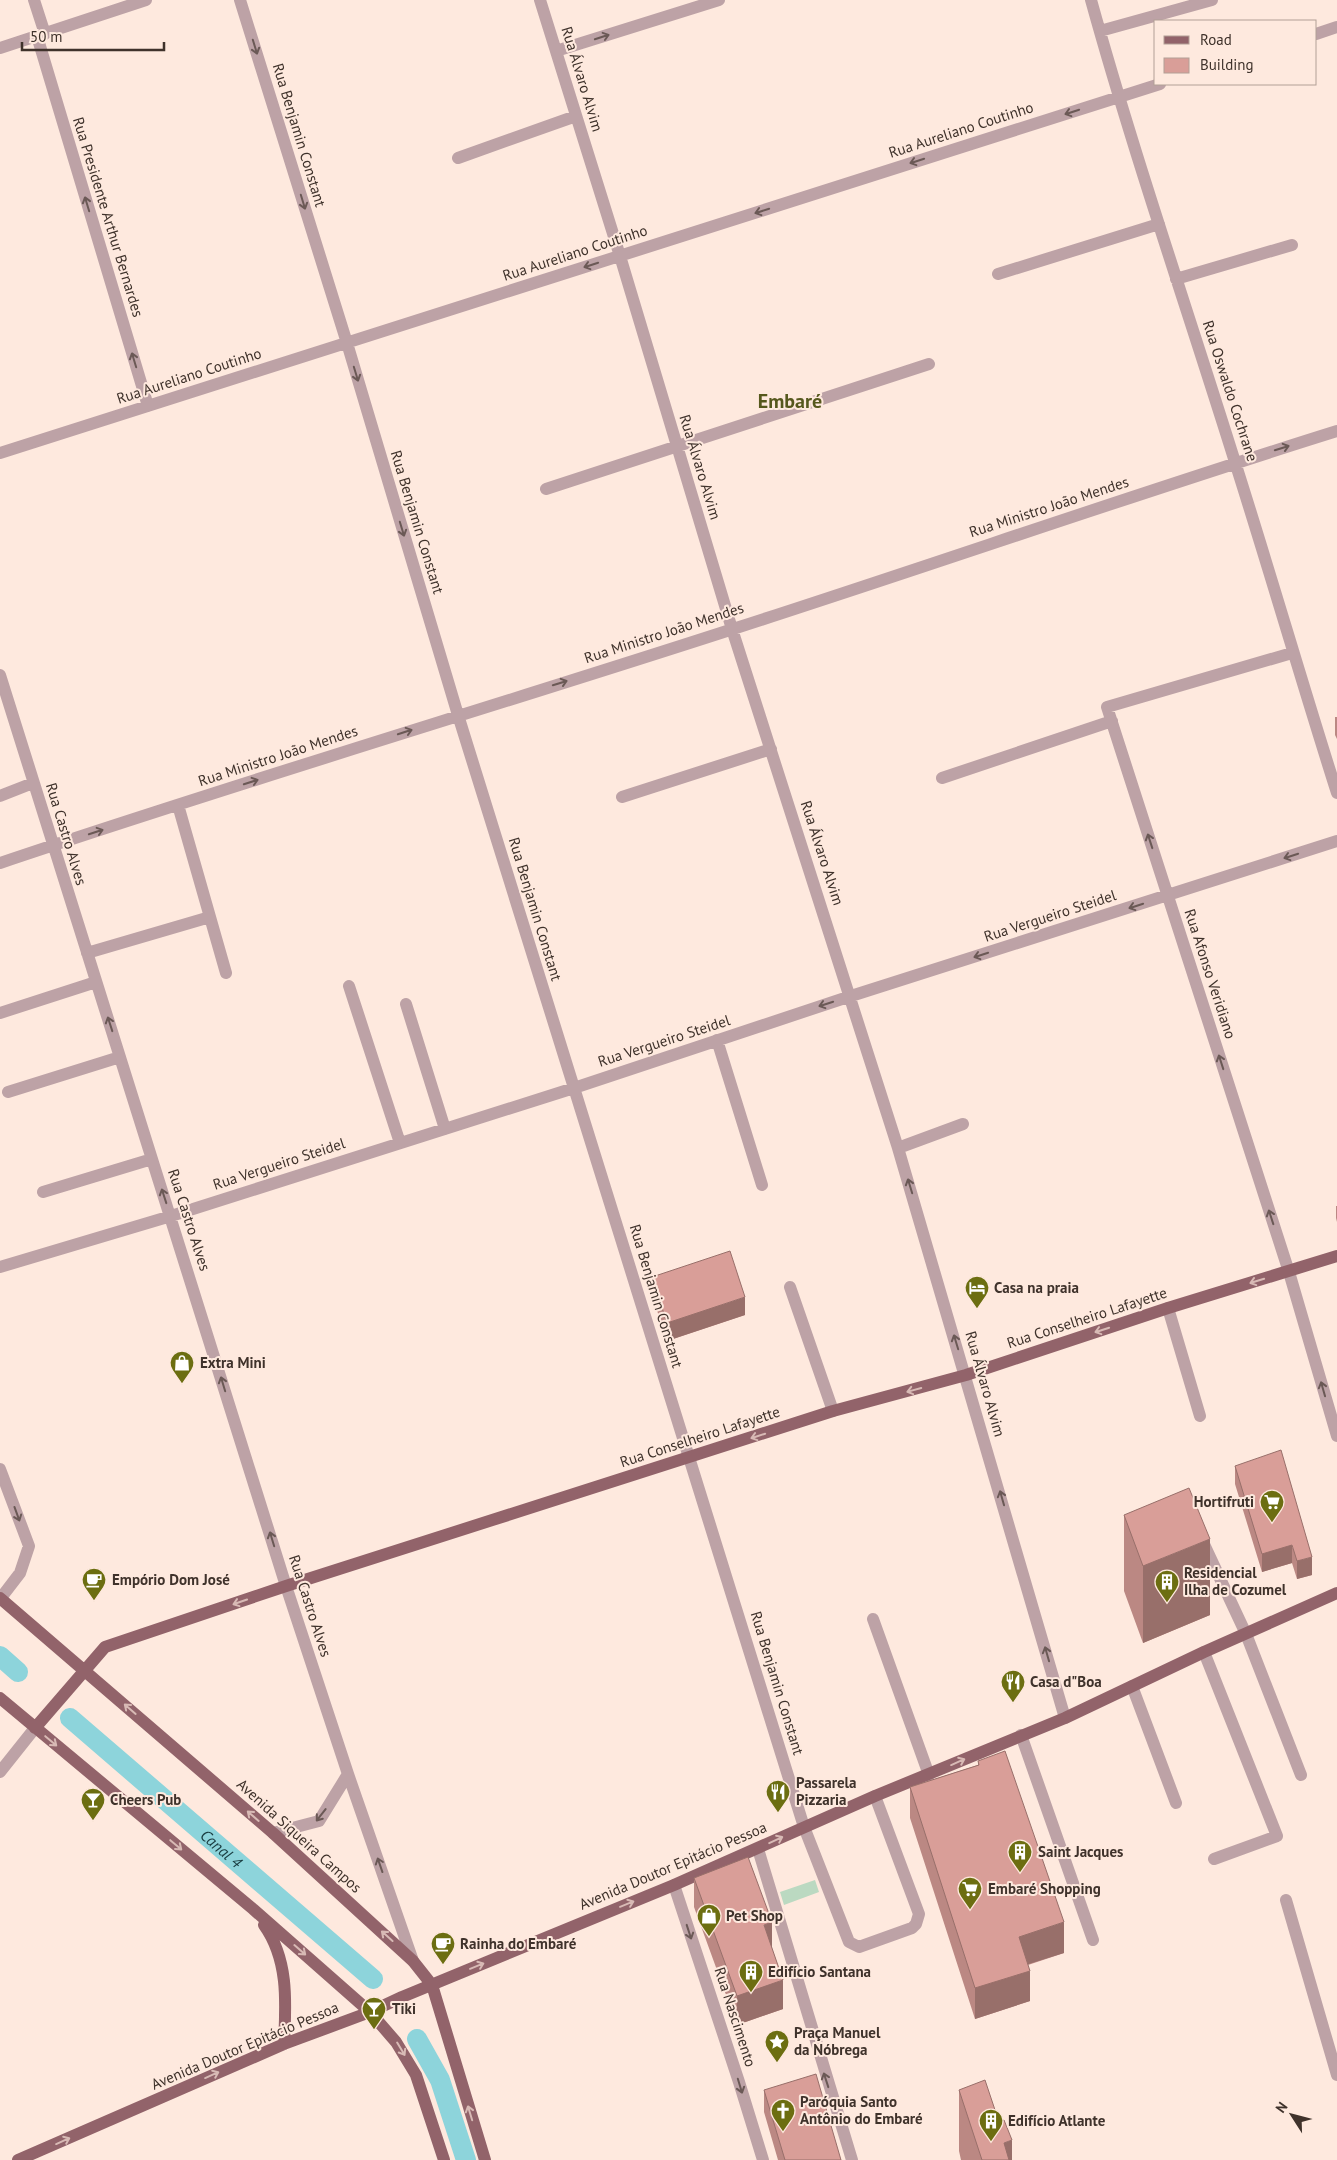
<svg xmlns="http://www.w3.org/2000/svg" width="1337" height="2160" font-family="'PT Sans',sans-serif">
<style>
.green{fill:#bbd9c1}
.lines{fill:none;stroke-linecap:round;stroke-linejoin:round}
.canal{stroke:#8dd4db;stroke-width:20}
.minor{stroke:#bda2a6;stroke-width:12}
.major{stroke:#92636a;stroke-width:12}
.wall{fill:#bb8883}
.shaded-wall{fill:#986f6a}
.building{fill:#d99e98;stroke:#986f6a}
.oneway{stroke:#6b5956}
.oneway2{stroke:#d8bab5}
.labels{text-anchor:middle;stroke-width:4;stroke-linejoin:round;paint-order:stroke}
.street-label{font-size:15px;fill:#3f322b;stroke:#fee9de}
.poi-label{font-size:15px;font-weight:bold;fill:#3f322b;stroke:#fee9de;text-anchor:start}
.water-label{font-size:16px;font-style:italic;fill:#193c40;stroke:#fee9de}
.district-label{font-size:20px;font-weight:bold;fill:#56581d;stroke:#fee9de}
</style>
<rect width="100%" height="100%" fill="#fee9de"/>
<!-- green -->
<path class="green" d="M 815,1880 L 819,1892 L 784,1905 L 780,1892 Z"/>
<g class="lines">
<!-- canal -->
<g class="canal">
<path d="M 0,1656 L 18,1672"/>
<path id="s1" d="M 70,1718 L 373,1979"/>
<path d="M 417,2039 L 440,2080 L 466,2160"/>
</g>
<!-- minor -->
<path class="minor" d="M 34,0 L 45,34
M 240,0 L 347,343 L 458,715 L 804,1827 L 849,1942 L 859,1947 L 912,1928 L 916,1924 L 919,1914 L 875,1796
M 540,0 L 620,256 L 732,629 L 898,1148 L 1065,1718
M 1091,0 C 1134,155 1187,308 1235,462 C 1270,572 1302,683 1337,793
M 1100,31 L 1212,0
M 1316,34 L 1337,27
M 37,36 L 148,406
M 0,48 L 146,0
M 556,51 L 719,0
M 458,158 L 576,116
M 998,274 L 1159,224
M 1176,279 L 1292,245
M 0,453 L 1160,84
M 546,489 L 929,364
M 1292,653 L 1107,707 L 1289,1272 L 1337,1436
M 0,675 L 286,1586 L 348,1774 L 413,1961
M 942,778 L 1112,721
M 0,796 L 33,783
M 622,797 L 771,749
M 178,805 L 226,973
M 0,863 C 243,781 489,708 733,629 C 935,564 1135,494 1337,431
M 87,953 L 210,917
M 349,986 L 400,1143
M 406,1004 L 445,1129
M 0,1013 L 96,982
M 717,1040 L 762,1185
M 8,1092 L 120,1057
M 898,1148 L 963,1124
M 43,1192 L 152,1159
M 0,1267 L 171,1216 L 574,1088 L 851,996 L 1337,841
M 790,1287 L 833,1411
M 1168,1308 L 1200,1416
M 0,1469 L 29,1546 L 20,1573 L 0,1599
M 1203,1542 L 1246,1634 L 1301,1775
M 873,1619 L 929,1775
M 1204,1652 L 1277,1836 L 1214,1859
M 1132,1686 L 1176,1803
M 1021,1735 L 1093,1940
M 0,1772 L 35,1728
M 273,1833 L 319,1821 L 348,1774
M 758,1849 L 852,2160
M 674,1885 L 739,2082 L 763,2160
M 1286,1900 L 1337,2075"/>
<!-- major -->
<path class="major" d="M 0,1598 L 273,1833 L 413,1961 L 432,1985 L 485,2160
M 0,1698 L 253,1909 L 370,2012 L 396,2042 L 416,2075 L 444,2160
M 35,1728 L 105,1647 L 286,1586 L 833,1411 L 966,1375 L 1168,1308 L 1337,1256
M 264,1925 C 289,1960 286,2003 284,2044
M 18,2160 L 284,2044 L 370,2012 L 402,1997 L 674,1885 L 875,1796 L 1065,1718 L 1204,1652 L 1337,1593"/>
</g>
<!-- wall -->
<path class="wall" d="M 1335,717 L 1337,717 L 1337,739 L 1335,735 Z
M 1336,1206 L 1337,1206 L 1337,1222 L 1336,1218 Z
M 652,1277 L 745,1315 L 667,1341 L 652,1295 Z
M 1235,1466 L 1312,1575 L 1297,1579 L 1292,1563 L 1262,1572 L 1235,1484 Z
M 1124,1515 L 1210,1615 L 1143,1643 L 1124,1591 Z
M 978,1761 L 1064,1953 L 1028,1965 L 1030,2001 L 975,2019 L 910,1818 L 910,1787 L 978,1765 Z
M 694,1878 L 772,1948 L 783,2009 L 737,2025 L 694,1907 Z
M 764,2090 L 841,2160 L 778,2160 L 764,2112 Z
M 959,2090 L 1012,2160 L 961,2160 L 959,2151 Z"/>
<!-- shaded-wall -->
<path class="shaded-wall" d="M 745,1297 L 745,1315 L 667,1341 L 667,1323 Z
M 1210,1539 L 1210,1615 L 1143,1643 L 1143,1566 Z
M 1292,1545 L 1292,1563 L 1262,1572 L 1262,1554 Z
M 1312,1557 L 1312,1575 L 1297,1579 L 1297,1561 Z
M 772,1922 L 772,1952 L 764,1925 Z
M 1064,1922 L 1064,1953 L 1019,1967 L 1019,1937 Z
M 1030,1971 L 1030,2001 L 975,2019 L 975,1988 Z
M 783,1980 L 783,2009 L 737,2025 L 737,1996 Z
M 1012,2140 L 1012,2160 L 1004,2160 L 1004,2143 Z"/>
<!-- building -->
<path class="building" d="M 730,1251 L 745,1297 L 667,1323 L 652,1277 Z
M 1281,1450 L 1312,1557 L 1297,1561 L 1292,1545 L 1262,1554 L 1235,1466 Z
M 1189,1488 L 1210,1539 L 1143,1566 L 1124,1515 Z
M 1005,1751 L 1064,1922 L 1019,1937 L 1030,1971 L 975,1988 L 910,1787 L 979,1765 L 978,1761 Z
M 748,1857 L 772,1922 L 764,1925 L 783,1980 L 737,1996 L 694,1878 Z
M 816,2074 L 841,2160 L 785,2160 L 764,2090 Z
M 985,2080 L 999,2122 L 1004,2120 L 1012,2140 L 1004,2143 L 1009,2160 L 982,2160 L 959,2090 Z"/>
<!-- one-way arrows -->
<defs><path id="oneway-shaft" d="M-6 0H5M1.5-3L5.5 0L1.5 3" fill="none" stroke-width="1.6" stroke-linecap="round" stroke-linejoin="round" transform="scale(1.25)"/></defs>
<g class="oneway">
<use href="#oneway-shaft" transform="translate(602 37) rotate(-18)"/>
<use href="#oneway-shaft" transform="translate(255 47) rotate(73)"/>
<use href="#oneway-shaft" transform="translate(1072 112) rotate(162)"/>
<use href="#oneway-shaft" transform="translate(917 161) rotate(162)"/>
<use href="#oneway-shaft" transform="translate(303 202) rotate(73)"/>
<use href="#oneway-shaft" transform="translate(87 204) rotate(-107)"/>
<use href="#oneway-shaft" transform="translate(762 211) rotate(162)"/>
<use href="#oneway-shaft" transform="translate(591 265) rotate(162)"/>
<use href="#oneway-shaft" transform="translate(134 360) rotate(-107)"/>
<use href="#oneway-shaft" transform="translate(356 374) rotate(73)"/>
<use href="#oneway-shaft" transform="translate(1282 448) rotate(-17)"/>
<use href="#oneway-shaft" transform="translate(402 529) rotate(73)"/>
<use href="#oneway-shaft" transform="translate(560 683) rotate(-17)"/>
<use href="#oneway-shaft" transform="translate(405 732) rotate(-18)"/>
<use href="#oneway-shaft" transform="translate(251 782) rotate(-18)"/>
<use href="#oneway-shaft" transform="translate(96 832) rotate(-18)"/>
<use href="#oneway-shaft" transform="translate(1150 841) rotate(-108)"/>
<use href="#oneway-shaft" transform="translate(1291 856) rotate(162)"/>
<use href="#oneway-shaft" transform="translate(1136 906) rotate(162)"/>
<use href="#oneway-shaft" transform="translate(981 955) rotate(162)"/>
<use href="#oneway-shaft" transform="translate(826 1004) rotate(162)"/>
<use href="#oneway-shaft" transform="translate(110 1024) rotate(-108)"/>
<use href="#oneway-shaft" transform="translate(1221 1062) rotate(-108)"/>
<use href="#oneway-shaft" transform="translate(910 1186) rotate(-107)"/>
<use href="#oneway-shaft" transform="translate(164 1196) rotate(-108)"/>
<use href="#oneway-shaft" transform="translate(1271 1217) rotate(-108)"/>
<use href="#oneway-shaft" transform="translate(956 1342) rotate(-107)"/>
<use href="#oneway-shaft" transform="translate(223 1384) rotate(-107)"/>
<use href="#oneway-shaft" transform="translate(1323 1389) rotate(-106)"/>
<use href="#oneway-shaft" transform="translate(1002 1498) rotate(-106)"/>
<use href="#oneway-shaft" transform="translate(17 1514) rotate(70)"/>
<use href="#oneway-shaft" transform="translate(272 1539) rotate(-107)"/>
<use href="#oneway-shaft" transform="translate(1047 1654) rotate(-106)"/>
<use href="#oneway-shaft" transform="translate(321 1815) rotate(128)"/>
<use href="#oneway-shaft" transform="translate(380 1865) rotate(-109)"/>
<use href="#oneway-shaft" transform="translate(689 1932) rotate(72)"/>
<use href="#oneway-shaft" transform="translate(826 2080) rotate(-108)"/>
<use href="#oneway-shaft" transform="translate(740 2086) rotate(73)"/>
</g>
<g class="oneway2">
<use href="#oneway-shaft" transform="translate(1257 1281) rotate(163)"/>
<use href="#oneway-shaft" transform="translate(1102 1330) rotate(162)"/>
<use href="#oneway-shaft" transform="translate(914 1390) rotate(165)"/>
<use href="#oneway-shaft" transform="translate(758 1436) rotate(162)"/>
<use href="#oneway-shaft" transform="translate(240 1602) rotate(161)"/>
<use href="#oneway-shaft" transform="translate(130 1709) rotate(-139)"/>
<use href="#oneway-shaft" transform="translate(51 1741) rotate(40)"/>
<use href="#oneway-shaft" transform="translate(958 1762) rotate(-24)"/>
<use href="#oneway-shaft" transform="translate(253 1816) rotate(-139)"/>
<use href="#oneway-shaft" transform="translate(776 1840) rotate(-25)"/>
<use href="#oneway-shaft" transform="translate(176 1845) rotate(40)"/>
<use href="#oneway-shaft" transform="translate(627 1904) rotate(-22)"/>
<use href="#oneway-shaft" transform="translate(387 1936) rotate(-138)"/>
<use href="#oneway-shaft" transform="translate(300 1950) rotate(41)"/>
<use href="#oneway-shaft" transform="translate(477 1966) rotate(-22)"/>
<use href="#oneway-shaft" transform="translate(401 2049) rotate(59)"/>
<use href="#oneway-shaft" transform="translate(212 2075) rotate(-24)"/>
<use href="#oneway-shaft" transform="translate(470 2113) rotate(-107)"/>
<use href="#oneway-shaft" transform="translate(63 2141) rotate(-24)"/>
</g>
<!-- icons -->
<defs>
<symbol id="hotel-pin" viewBox="-11 -11 22 30"><path d="M0 17L-7.5 6A9.5 9.5 0 1 1 7.5 6Z" fill="#6c6e11" stroke="#fee9de"/><path d="M-6-4.5h1.5V1H6V5H4.5V3h-9V5H-6ZM-4 0a1.8 1.8 0 1 1 3.6 0ZM.5 0V-2.5h3Q6-2.5 6 0Z" fill="#fff"/></symbol>
<symbol id="shop-pin" viewBox="-11 -11 22 30"><path d="M0 17L-7.5 6A9.5 9.5 0 1 1 7.5 6Z" fill="#6c6e11" stroke="#fee9de"/><path d="M-5-2.5h2.3a2.7 3.5 0 0 1 5.4 0H5L5.5 6h-11ZM-1.5-2.5h3a1.5 2.3 0 0 0-3 0Z" fill="#fff"/></symbol>
<symbol id="supermarket-pin" viewBox="-11 -11 22 30"><path d="M0 17L-7.5 6A9.5 9.5 0 1 1 7.5 6Z" fill="#6c6e11" stroke="#fee9de"/><path d="M-6-5.5h2.5l.6 2H6L4.5 2H-2.5L-4.4-4H-6ZM-1.5 3.2a1.3 1.3 0 1 0 .1 0ZM3 3.2a1.3 1.3 0 1 0 .1 0Z" fill="#fff"/></symbol>
<symbol id="cafe-pin" viewBox="-11 -11 22 30"><path d="M0 17L-7.5 6A9.5 9.5 0 1 1 7.5 6Z" fill="#6c6e11" stroke="#fee9de"/><path d="M-5.5-4.5H6V0H3Q3 3.5 0 3.5H-2.5Q-5.5 3.5-5.5 0ZM3-3.2v2h1.7v-2ZM-6 4.5H4V6H-6Z" fill="#fff"/></symbol>
<symbol id="building-pin" viewBox="-11 -11 22 30"><path d="M0 17L-7.5 6A9.5 9.5 0 1 1 7.5 6Z" fill="#6c6e11" stroke="#fee9de"/><path d="M-4-6H4V6H1V3H-1V6H-4ZM-2.5-4.3h1.7v1.8h-1.7ZM.8-4.3h1.7v1.8H.8ZM-2.5-1h1.7V.8h-1.7ZM.8-1h1.7V.8H.8Z" fill="#fff"/></symbol>
<symbol id="restaurant-pin" viewBox="-11 -11 22 30"><path d="M0 17L-7.5 6A9.5 9.5 0 1 1 7.5 6Z" fill="#6c6e11" stroke="#fee9de"/><path d="M-5-6h1v4h1v-4h1v4h1v-4h1v5L-1.5 .5V6h-2V.5L-5-1ZM5-6V6H3V1.5H1.5Q1.5-4 5-6Z" fill="#fff"/></symbol>
<symbol id="bar-pin" viewBox="-11 -11 22 30"><path d="M0 17L-7.5 6A9.5 9.5 0 1 1 7.5 6Z" fill="#6c6e11" stroke="#fee9de"/><path d="M-6-5H6L.8 .8V4.5H3.5V6h-7V4.5H-.8V.8Z" fill="#fff"/></symbol>
<symbol id="sight-pin" viewBox="-11 -11 22 30"><path d="M0 17L-7.5 6A9.5 9.5 0 1 1 7.5 6Z" fill="#6c6e11" stroke="#fee9de"/><path d="M0-6L1.8-2.2L6-1.7L2.9 1.2L3.7 5.4L0 3.3L-3.7 5.4L-2.9 1.2L-6-1.7L-1.8-2.2Z" fill="#fff"/></symbol>
<symbol id="church-pin" viewBox="-11 -11 22 30"><path d="M0 17L-7.5 6A9.5 9.5 0 1 1 7.5 6Z" fill="#6c6e11" stroke="#fee9de"/><path d="M-1.2-6h2.4v3.5h3.3v2.4h-3.3V6h-2.4V-.1h-3.3v-2.4h3.3Z" fill="#fff"/></symbol>
</defs>
<g fill-rule="evenodd">
<use href="#hotel-pin" x="963" y="1274" width="28" height="38"/>
<use href="#shop-pin" x="168" y="1349" width="28" height="38"/>
<use href="#supermarket-pin" x="1258" y="1488" width="28" height="38"/>
<use href="#cafe-pin" x="80" y="1566" width="28" height="38"/>
<use href="#building-pin" x="1153" y="1568" width="28" height="38"/>
<use href="#restaurant-pin" x="999" y="1668" width="28" height="38"/>
<use href="#restaurant-pin" x="764" y="1778" width="28" height="38"/>
<use href="#bar-pin" x="79" y="1786" width="28" height="38"/>
<use href="#building-pin" x="1006" y="1838" width="28" height="38"/>
<use href="#supermarket-pin" x="956" y="1875" width="28" height="38"/>
<use href="#shop-pin" x="695" y="1902" width="28" height="38"/>
<use href="#cafe-pin" x="429" y="1930" width="28" height="38"/>
<use href="#building-pin" x="737" y="1958" width="28" height="38"/>
<use href="#bar-pin" x="360" y="1995" width="28" height="38"/>
<use href="#sight-pin" x="763" y="2028" width="28" height="38"/>
<use href="#church-pin" x="769" y="2097" width="28" height="38"/>
<use href="#building-pin" x="977" y="2107" width="28" height="38"/>
</g>
<g class="labels">
<!-- street labels -->
<g class="street-label">
<text transform="translate(582 79) rotate(73)" y="5">Rua Álvaro Alvim</text>
<text transform="translate(961 130) rotate(-18)" y="5">Rua Aureliano Coutinho</text>
<text transform="translate(299 135) rotate(73)" y="5">Rua Benjamin Constant</text>
<text transform="translate(108 217) rotate(73)" y="5">Rua Presidente Arthur Bernardes</text>
<text transform="translate(575 253) rotate(-18)" y="5">Rua Aureliano Coutinho</text>
<text transform="translate(189 376) rotate(-18)" y="5">Rua Aureliano Coutinho</text>
<text transform="translate(1230 391) rotate(72)" y="5">Rua Oswaldo Cochrane</text>
<text transform="translate(700 467) rotate(73)" y="5">Rua Álvaro Alvim</text>
<text transform="translate(1049 507) rotate(-18)" y="5">Rua Ministro João Mendes</text>
<text transform="translate(417 522) rotate(73)" y="5">Rua Benjamin Constant</text>
<text transform="translate(664 633) rotate(-18)" y="5">Rua Ministro João Mendes</text>
<text transform="translate(278 756) rotate(-18)" y="5">Rua Ministro João Mendes</text>
<text transform="translate(66 834) rotate(73)" y="5">Rua Castro Alves</text>
<text transform="translate(822 853) rotate(72)" y="5">Rua Álvaro Alvim</text>
<text transform="translate(535 909) rotate(73)" y="5">Rua Benjamin Constant</text>
<text transform="translate(1050 916) rotate(-18)" y="5">Rua Vergueiro Steidel</text>
<text transform="translate(1210 974) rotate(72)" y="5">Rua Afonso Veridiano</text>
<text transform="translate(664 1041) rotate(-18)" y="5">Rua Vergueiro Steidel</text>
<text transform="translate(279 1164) rotate(-18)" y="5">Rua Vergueiro Steidel</text>
<text transform="translate(189 1220) rotate(72)" y="5">Rua Castro Alves</text>
<text transform="translate(656 1296) rotate(73)" y="5">Rua Benjamin Constant</text>
<text transform="translate(1087 1318) rotate(-18)" y="5">Rua Conselheiro Lafayette</text>
<text transform="translate(985 1384) rotate(74)" y="5">Rua Álvaro Alvim</text>
<text transform="translate(700 1437) rotate(-18)" y="5">Rua Conselheiro Lafayette</text>
<text transform="translate(310 1606) rotate(72)" y="5">Rua Castro Alves</text>
<text transform="translate(777 1683) rotate(73)" y="5">Rua Benjamin Constant</text>
<text transform="translate(299 1836) rotate(42)" y="5">Avenida Siqueira Campos</text>
<text transform="translate(673 1866) rotate(-23)" y="5">Avenida Doutor Epitácio Pessoa</text>
<text transform="translate(735 2017) rotate(72)" y="5">Rua Nascimento</text>
<text transform="translate(245 2046) rotate(-23)" y="5">Avenida Doutor Epitácio Pessoa</text>
</g>
<!-- poi labels -->
<g class="poi-label">
<text x="994" y="1293">Casa na praia</text>
<text x="200" y="1368">Extra Mini</text>
<text x="1254" y="1507" text-anchor="end">Hortifruti</text>
<text x="1184" y="1578">Residencial<tspan x="1184" dy="17">Ilha de Cozumel</tspan></text>
<text x="112" y="1585">Empório Dom José</text>
<text x="1030" y="1687">Casa d"Boa</text>
<text x="796" y="1788">Passarela<tspan x="796" dy="17">Pizzaria</tspan></text>
<text x="110" y="1805">Cheers Pub</text>
<text x="1038" y="1857">Saint Jacques</text>
<text x="988" y="1894">Embaré Shopping</text>
<text x="726" y="1921">Pet Shop</text>
<text x="460" y="1949">Rainha do Embaré</text>
<text x="768" y="1977">Edifício Santana</text>
<text x="392" y="2014">Tiki</text>
<text x="794" y="2038">Praça Manuel<tspan x="794" dy="17">da Nóbrega</tspan></text>
<text x="800" y="2107">Paróquia Santo<tspan x="800" dy="17">Antônio do Embaré</tspan></text>
<text x="1008" y="2126">Edifício Atlante</text>
</g>
<!-- water labels -->
<g class="water-label">
<text dy="6" stroke="none"><textPath href="#s1" startOffset="200">Canal 4</textPath></text>
</g>
<!-- district labels -->
<g class="district-label">
<text x="790" y="408">Embaré</text>
</g>
</g>
<!-- legend -->
<rect x="1154" y="20" width="162" height="65" fill="#fee9de" stroke="#b2a096"/>
<rect x="1164" y="36" width="25" height="8" fill="#92636a" stroke="#b2a096"/>
<text x="1200" y="45" font-size="15" fill="#3f322b">Road</text>
<rect x="1164" y="58" width="25" height="15" fill="#d99e98" stroke="#b2a096"/>
<text x="1200" y="70" font-size="15" fill="#3f322b">Building</text>
<!-- north arrow -->
<g transform="translate(1292 2115) rotate(306)" stroke="#fee9de" stroke-width="4" paint-order="stroke">
<path d="M0-4L9 19L0 12L-9 19Z" fill="#3f322b"/>
<text y="-8" font-size="14" font-weight="bold" text-anchor="middle" fill="#3f322b">N</text>
</g>
<!-- scale -->
<path d="M22 42v8h142v-8" fill="none" stroke="#3f322b" stroke-width="2.5"/>
<text x="30" y="42" font-size="15" fill="#3f322b" stroke="#fee9de" stroke-width="4" paint-order="stroke">50 m</text>
</svg>
